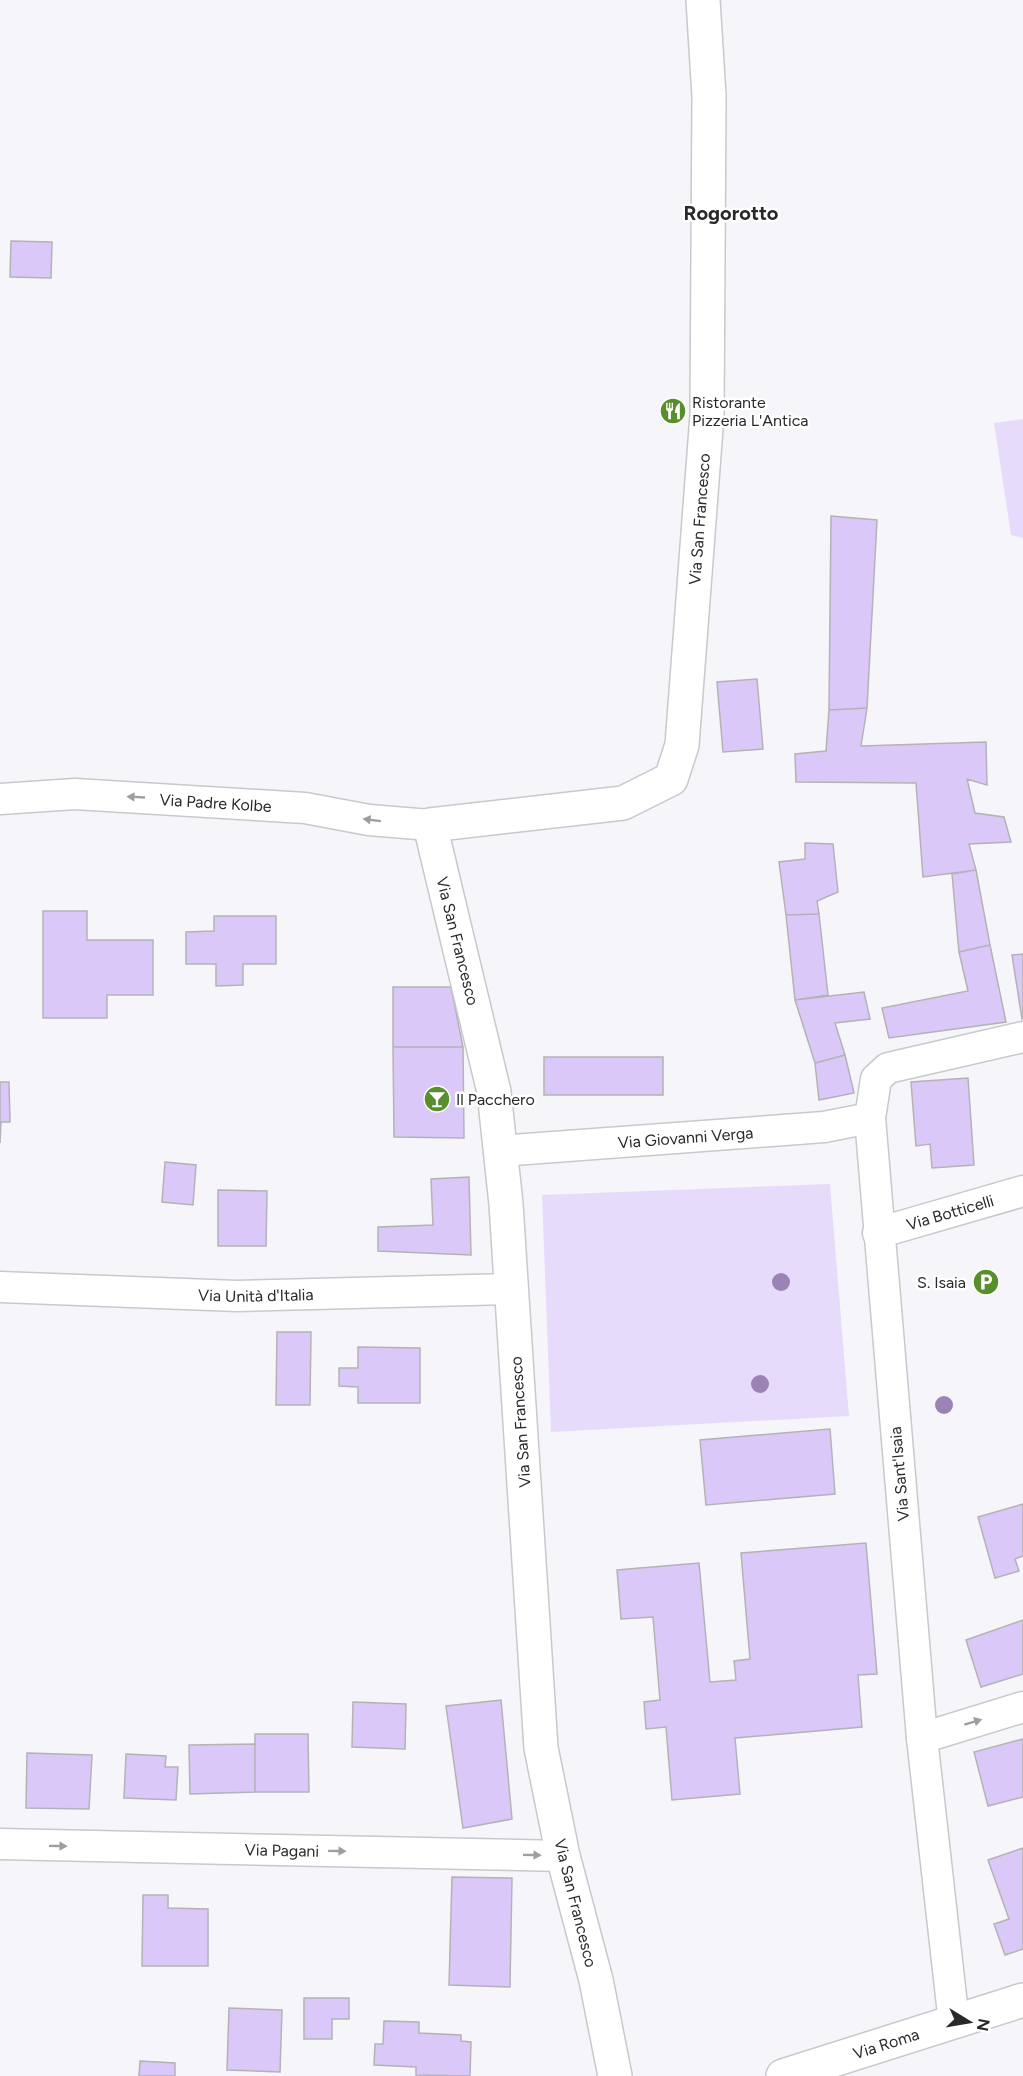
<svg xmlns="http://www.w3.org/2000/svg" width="1023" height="2076" font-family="Figtree,sans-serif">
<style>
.green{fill:#e7dbfc}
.building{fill:#dac9f8;stroke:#b4b2b6;stroke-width:1.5}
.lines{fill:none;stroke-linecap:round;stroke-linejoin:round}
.street-casing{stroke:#c9c8cc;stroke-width:33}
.secondary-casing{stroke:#c9c8cc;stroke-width:36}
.street{stroke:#fff;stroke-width:30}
.secondary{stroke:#fff;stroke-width:33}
.tree{fill:#9b84b5}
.oneway{fill:#9f9e9f}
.labels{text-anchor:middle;stroke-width:5;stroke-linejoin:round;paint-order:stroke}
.poi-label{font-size:16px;fill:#29282a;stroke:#fff;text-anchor:start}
.street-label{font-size:16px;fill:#29282a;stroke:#fff}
.quarter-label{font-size:20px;font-weight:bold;fill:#29282a;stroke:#fff}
</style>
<rect width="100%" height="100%" fill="#f6f5f9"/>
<!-- green -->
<path class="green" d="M 1023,419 L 1023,538 L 1011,535 L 994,423 Z
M 830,1184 L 849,1416 L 551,1432 L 542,1195 Z"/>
<!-- building -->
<path class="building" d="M 11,241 L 52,242 L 51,278 L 10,277 Z
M 831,516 L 877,520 L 867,708 L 829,710 Z
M 757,679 L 763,749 L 723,752 L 717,682 Z
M 867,708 L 861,746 L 986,742 L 987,785 L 967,779 L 975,813 L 1004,817 L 1011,842 L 969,844 L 976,870 L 923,877 L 916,783 L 796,782 L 795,754 L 826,751 L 829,710 Z
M 805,843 L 833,844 L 838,892 L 817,901 L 819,914 L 786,915 L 779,862 L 805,859 Z
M 976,870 L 990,945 L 959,952 L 952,874 Z
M 43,911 L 87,911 L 87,940 L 153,940 L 153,995 L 107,995 L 107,1018 L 43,1018 Z
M 819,914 L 828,995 L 795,1000 L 786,915 Z
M 214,916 L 276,916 L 276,964 L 243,964 L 243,985 L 216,986 L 216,964 L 186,964 L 186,932 L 214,931 Z
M 990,945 L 1006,1022 L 889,1038 L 882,1008 L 968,991 L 959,952 Z
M 1023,954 L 1023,1018 L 1022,1019 L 1012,955 Z
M 393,987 L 451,987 L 463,1047 L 393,1047 Z
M 864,992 L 870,1019 L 835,1023 L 845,1055 L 815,1063 L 795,1000 Z
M 393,1047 L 463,1047 L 464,1138 L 394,1137 Z
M 845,1055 L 854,1093 L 819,1100 L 815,1063 Z
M 544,1057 L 663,1057 L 663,1095 L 544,1095 Z
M 968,1078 L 974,1165 L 932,1168 L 930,1144 L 916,1146 L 911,1082 Z
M 0,1082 L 9,1082 L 10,1122 L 1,1122 L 0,1143 Z
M 165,1162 L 196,1165 L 193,1205 L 162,1202 Z
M 469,1177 L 471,1255 L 378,1251 L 378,1227 L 433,1225 L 431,1179 Z
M 218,1190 L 267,1191 L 266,1246 L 218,1246 Z
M 277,1332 L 311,1332 L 310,1405 L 276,1405 Z
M 358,1347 L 420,1348 L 420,1403 L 358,1403 L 358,1387 L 339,1386 L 339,1368 L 358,1368 Z
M 830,1429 L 835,1494 L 706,1505 L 700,1440 Z
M 1023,1504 L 1023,1556 L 1015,1559 L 1019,1571 L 995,1578 L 978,1517 Z
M 866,1543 L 877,1674 L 858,1675 L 862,1727 L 735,1738 L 740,1794 L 672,1800 L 666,1727 L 646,1729 L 644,1702 L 660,1700 L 653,1617 L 621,1619 L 617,1570 L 699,1563 L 710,1682 L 736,1680 L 734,1661 L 750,1659 L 741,1553 Z
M 1023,1620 L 1023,1674 L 981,1687 L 966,1640 Z
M 501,1700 L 512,1819 L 463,1828 L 446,1706 Z
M 353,1702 L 406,1704 L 405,1749 L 352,1747 Z
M 255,1734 L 308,1734 L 309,1792 L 255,1792 Z
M 1023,1739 L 1023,1797 L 988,1806 L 974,1752 Z
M 255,1744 L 255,1792 L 190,1794 L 189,1745 Z
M 27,1753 L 92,1755 L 89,1809 L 26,1808 Z
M 126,1754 L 166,1756 L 165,1767 L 178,1767 L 176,1800 L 124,1798 Z
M 1023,1848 L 1023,1949 L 1005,1955 L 994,1924 L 1009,1919 L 988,1860 Z
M 452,1877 L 512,1878 L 510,1987 L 449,1985 Z
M 143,1895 L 168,1895 L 168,1908 L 208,1909 L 208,1966 L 142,1966 Z
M 304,1998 L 349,1998 L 349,2019 L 332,2019 L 332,2039 L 304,2039 Z
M 229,2008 L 282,2010 L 280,2072 L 227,2070 Z
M 384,2021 L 419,2022 L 419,2033 L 461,2035 L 461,2041 L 471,2042 L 470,2076 L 416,2075 L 416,2067 L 374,2065 L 375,2044 L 383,2044 Z
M 140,2061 L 175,2063 L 175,2076 L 139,2076 Z"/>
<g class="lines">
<defs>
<g id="street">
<path id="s1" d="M 0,799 L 75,794 L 305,808 L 369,820 L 430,825"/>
<path id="s2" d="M 500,1151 L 824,1127 L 870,1118"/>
<path id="s3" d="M 878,1233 L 1023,1191"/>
<path id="s4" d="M 0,1287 L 237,1296 L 511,1289"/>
<path d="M 922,1738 L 1023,1707"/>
<path id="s5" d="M 0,1844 L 563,1856"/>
<path d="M 954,2023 L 922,1738 L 870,1118 L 876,1079 L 888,1068 L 1023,1037"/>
</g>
<g id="secondary">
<path id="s6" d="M 615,2076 L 596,1980 L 563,1856 L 541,1748 L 506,1204 L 494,1092 L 430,825 L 623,803 L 671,779 L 682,745 L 707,415 L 709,96 L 703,0"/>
<path id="s7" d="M 783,2076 L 1023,2000"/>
</g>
</defs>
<!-- street casing -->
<use href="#street" class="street-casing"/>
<!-- secondary casing -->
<use href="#secondary" class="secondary-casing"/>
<!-- street -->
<use href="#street" class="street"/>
<!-- secondary -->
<use href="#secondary" class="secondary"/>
</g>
<!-- trees -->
<g class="tree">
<circle cx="781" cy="1282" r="9"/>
<circle cx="760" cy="1384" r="9"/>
<circle cx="944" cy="1405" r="9"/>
</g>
<!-- one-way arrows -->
<defs><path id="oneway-solid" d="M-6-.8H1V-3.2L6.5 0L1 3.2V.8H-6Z" transform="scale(1.5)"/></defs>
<g class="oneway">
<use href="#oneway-solid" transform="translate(136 797) rotate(-177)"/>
<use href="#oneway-solid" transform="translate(372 820) rotate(-173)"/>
<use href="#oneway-solid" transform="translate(973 1722) rotate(-17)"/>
<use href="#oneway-solid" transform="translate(58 1846) rotate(1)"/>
<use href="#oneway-solid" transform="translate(337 1851) rotate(1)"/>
<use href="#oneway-solid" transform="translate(532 1855) rotate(1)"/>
</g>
<!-- icons -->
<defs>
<symbol id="restaurant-disc" viewBox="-11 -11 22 22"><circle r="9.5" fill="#568f2b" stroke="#fff"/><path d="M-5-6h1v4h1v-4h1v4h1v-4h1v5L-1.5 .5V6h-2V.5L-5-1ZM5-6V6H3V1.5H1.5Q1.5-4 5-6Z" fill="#fff"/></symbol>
<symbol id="bar-disc" viewBox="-11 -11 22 22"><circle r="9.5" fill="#568f2b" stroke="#fff"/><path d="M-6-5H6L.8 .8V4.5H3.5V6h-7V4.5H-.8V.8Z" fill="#fff"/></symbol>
<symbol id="parking-disc" viewBox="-11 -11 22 22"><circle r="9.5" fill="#568f2b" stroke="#fff"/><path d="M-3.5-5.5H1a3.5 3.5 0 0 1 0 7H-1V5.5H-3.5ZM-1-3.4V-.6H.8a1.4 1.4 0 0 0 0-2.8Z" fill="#fff"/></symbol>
</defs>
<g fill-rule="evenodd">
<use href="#restaurant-disc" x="658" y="396" width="30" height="30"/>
<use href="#bar-disc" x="422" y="1084" width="30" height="30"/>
<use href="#parking-disc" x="971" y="1267" width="30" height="30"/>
</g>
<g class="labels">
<!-- poi labels -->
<g class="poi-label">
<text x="692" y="408">Ristorante<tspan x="692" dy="18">Pizzeria L'Antica</tspan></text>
<text x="456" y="1105">Il Pacchero</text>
<text x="966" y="1288" text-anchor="end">S. Isaia</text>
</g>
<!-- street labels -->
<g class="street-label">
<text dy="6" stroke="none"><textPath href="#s6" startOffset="1779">Via San Francesco</textPath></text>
<text dy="6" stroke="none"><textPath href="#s1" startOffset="216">Via Padre Kolbe</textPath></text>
<text transform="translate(458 941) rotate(76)" y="6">Via San Francesco</text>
<text dy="6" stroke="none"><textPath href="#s2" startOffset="186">Via Giovanni Verga</textPath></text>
<text dy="6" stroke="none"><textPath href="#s3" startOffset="75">Via Botticelli</textPath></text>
<text dy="6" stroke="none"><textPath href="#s4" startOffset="256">Via Unità d'Italia</textPath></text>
<text transform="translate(520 1422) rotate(-94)" y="6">Via San Francesco</text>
<text transform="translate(899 1474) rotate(-95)" y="6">Via Sant'Isaia</text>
<text dy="6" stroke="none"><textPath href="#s5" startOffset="282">Via Pagani</textPath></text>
<text transform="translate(576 1903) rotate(76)" y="6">Via San Francesco</text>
<text dy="6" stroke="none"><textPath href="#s7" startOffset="108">Via Roma</textPath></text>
</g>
<!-- quarter labels -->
<g class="quarter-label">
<text x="731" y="220">Rogorotto</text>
</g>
</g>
<!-- north arrow -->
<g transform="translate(969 2022) rotate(101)" stroke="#ffffff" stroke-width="4.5" paint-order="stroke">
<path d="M0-4.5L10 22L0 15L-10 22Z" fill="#29282a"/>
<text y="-9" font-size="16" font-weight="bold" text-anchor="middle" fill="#29282a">N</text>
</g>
</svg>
